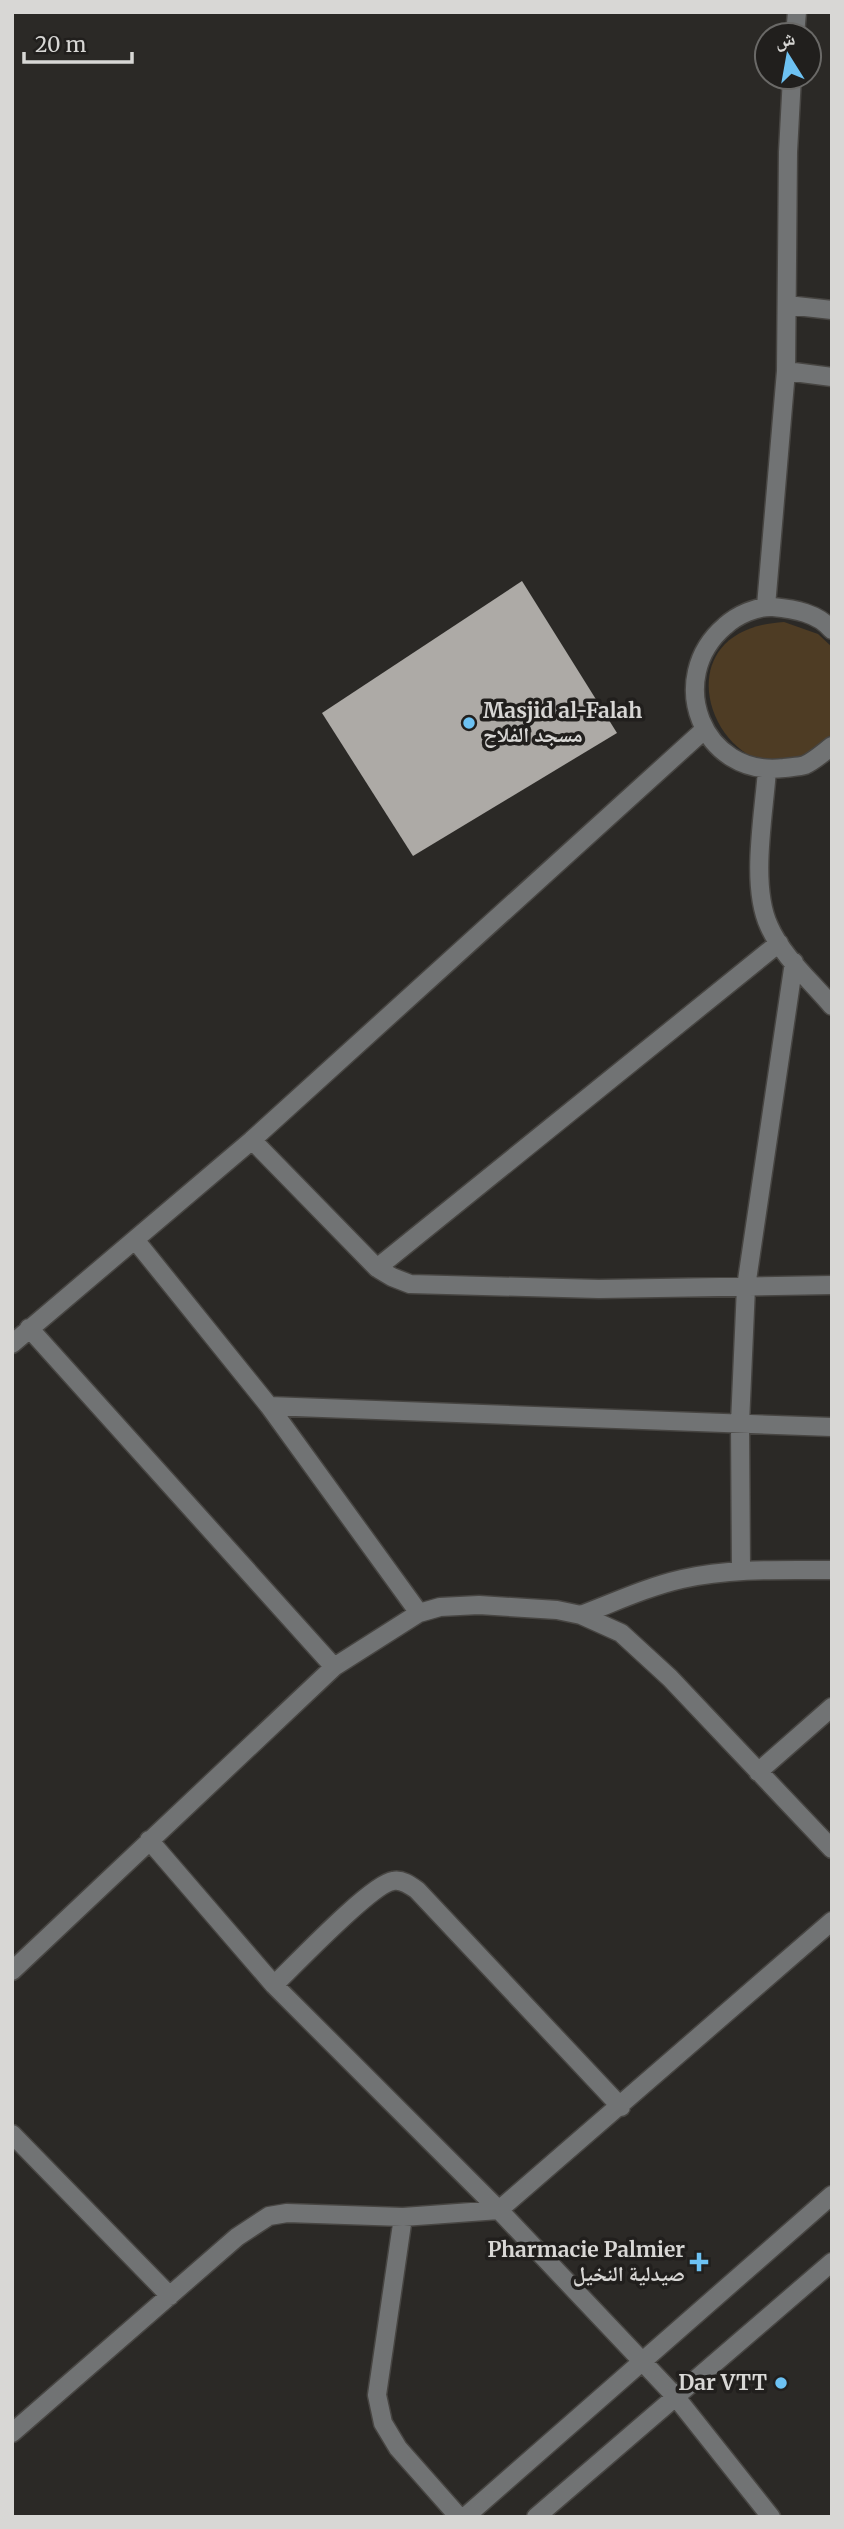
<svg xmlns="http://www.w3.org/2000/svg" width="844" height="2529" font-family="Merriweather,'Noto Naskh Arabic',serif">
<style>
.green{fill:#4e3c24}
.building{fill:#adaaa6}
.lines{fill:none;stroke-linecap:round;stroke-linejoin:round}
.minor-casing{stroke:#474542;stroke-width:21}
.minor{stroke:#717374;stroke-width:18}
.poi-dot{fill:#6dc2f3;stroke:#211f1d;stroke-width:2.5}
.labels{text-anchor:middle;stroke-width:7;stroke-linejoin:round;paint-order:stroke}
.poi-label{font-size:21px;font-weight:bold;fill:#d8d7d5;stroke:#211f1d;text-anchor:end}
</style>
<rect width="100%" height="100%" fill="#2b2926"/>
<!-- green -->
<path class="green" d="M 784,622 L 818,634 L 832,647 L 832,735 C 739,836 634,631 784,622 Z"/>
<!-- building -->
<path class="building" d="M 522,581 L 617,733 L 413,856 L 322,713 Z"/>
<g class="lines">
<defs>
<path id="minor" d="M 795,35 L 797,12
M 787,305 L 832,310
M 786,371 L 832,377
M 766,606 L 786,371 L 788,152 L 792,77
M 832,630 C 818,613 794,609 773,607 C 757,606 737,615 725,626 C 664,678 702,778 784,768 C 790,767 799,767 805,765 C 814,761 824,752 832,746
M 767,770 C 764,814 750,885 769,926 C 782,956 811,981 832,1006
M 252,1140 L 377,1268 L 392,1277 L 410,1284 L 599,1289 L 832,1285
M 136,1241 L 269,1406 L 419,1613
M 377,1268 L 779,943
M 29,1328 L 334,1667
M 12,1344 L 252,1140 L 704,730
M 269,1406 L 832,1427
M 741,1570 L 740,1423 L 746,1287 L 794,962
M 581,1615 C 615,1602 647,1587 682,1579 C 731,1568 782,1570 832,1570
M 758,1772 L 832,1707
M 149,1840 L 274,1985 L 499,2210 L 675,2396 L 771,2517
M 12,1971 L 334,1667 L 419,1613 L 440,1607 L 479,1605 L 557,1610 L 581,1615 L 621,1633 L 670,1678 L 832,1849
M 274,1985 C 294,1966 371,1884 393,1881 C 402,1879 410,1885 417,1890 L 621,2107
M 12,2134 L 170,2296
M 403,2217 L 377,2395 L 383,2423 L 398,2448 L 459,2517
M 12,2433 L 237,2237 L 269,2216 L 287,2213 L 403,2217 L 499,2210 L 832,1921
M 465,2517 L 832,2195
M 536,2517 L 832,2262"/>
</defs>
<!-- minor casing -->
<use href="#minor" class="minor-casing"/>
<!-- minor -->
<use href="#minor" class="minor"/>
</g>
<!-- markers -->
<g class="poi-dot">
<circle cx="469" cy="723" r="7"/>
<path d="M695.5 2251.5h7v7h7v7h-7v7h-7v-7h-7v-7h7z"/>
<circle cx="781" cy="2383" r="7"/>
</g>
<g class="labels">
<!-- poi labels -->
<g class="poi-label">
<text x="483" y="718" text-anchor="start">Masjid al-Falah<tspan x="483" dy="24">مسجد الفلاح</tspan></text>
<text x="685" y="2257">Pharmacie Palmier<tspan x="685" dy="24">صيدلية النخيل</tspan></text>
<text x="767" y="2390">Dar VTT</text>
</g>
</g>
<!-- border -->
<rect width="844" height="2529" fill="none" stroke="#d8d7d5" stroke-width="28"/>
<!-- north arrow -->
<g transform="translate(788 56) rotate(349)"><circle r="33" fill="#211f1d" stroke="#6a6967" stroke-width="2"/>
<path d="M0-5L12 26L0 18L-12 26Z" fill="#6dc2f3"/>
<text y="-10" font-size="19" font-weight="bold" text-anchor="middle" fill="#d8d7d5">ش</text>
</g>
<!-- scale -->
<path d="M24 52v10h108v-10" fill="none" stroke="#d8d7d5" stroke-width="3.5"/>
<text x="35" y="52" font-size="21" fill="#d8d7d5" stroke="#211f1d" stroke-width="5" paint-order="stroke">20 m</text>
</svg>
